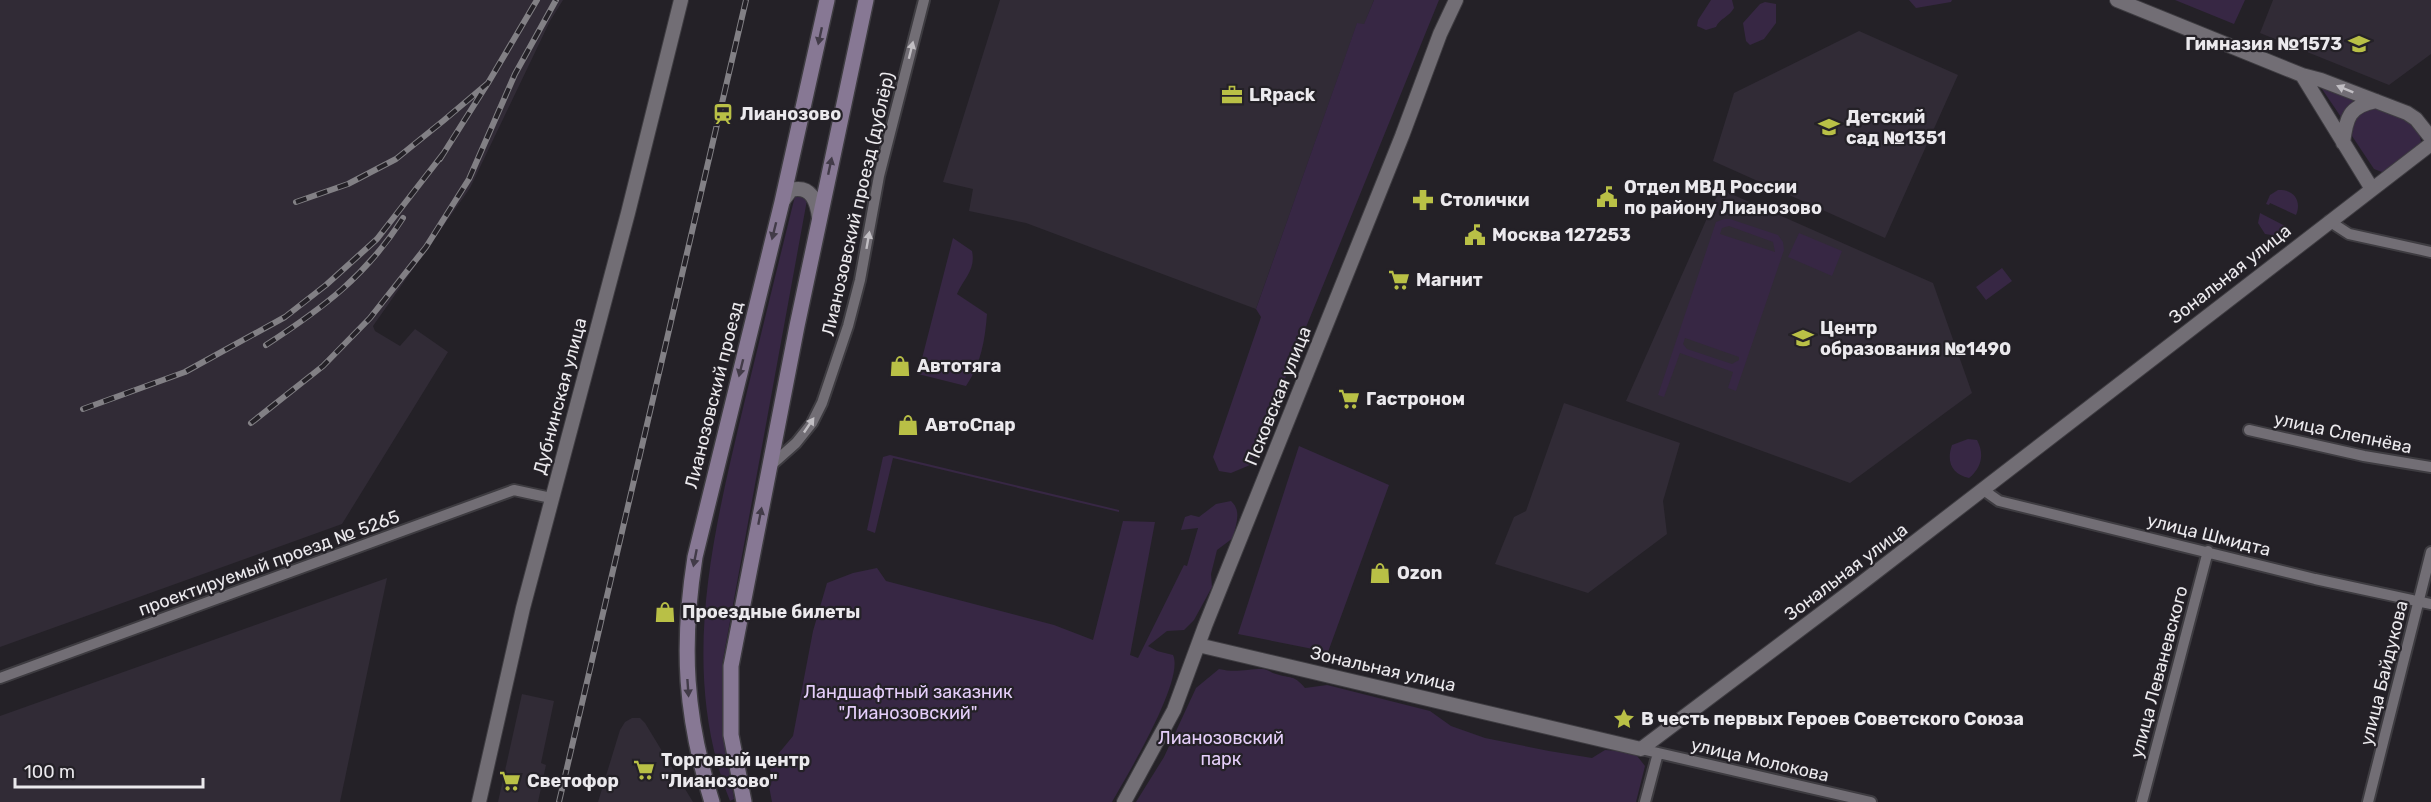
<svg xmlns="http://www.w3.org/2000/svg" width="2431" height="802" font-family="Rubik,sans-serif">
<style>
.built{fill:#312b36}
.green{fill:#372744;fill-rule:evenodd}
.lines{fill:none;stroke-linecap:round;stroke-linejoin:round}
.minor-casing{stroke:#3e3c41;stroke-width:14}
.tertiary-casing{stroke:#3e3c41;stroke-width:16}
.secondary-casing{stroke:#3e3c41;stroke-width:18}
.minor{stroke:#726e75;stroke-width:10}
.tertiary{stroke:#726e75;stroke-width:14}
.secondary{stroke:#877894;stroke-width:15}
.rail-casing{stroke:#828085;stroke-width:6}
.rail{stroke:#242127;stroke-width:4;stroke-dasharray:11;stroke-linecap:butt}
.oneway{fill:#423b48}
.oneway2{fill:#c1bec3}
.labels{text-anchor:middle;stroke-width:4.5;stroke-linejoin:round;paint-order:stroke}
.poi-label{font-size:18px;font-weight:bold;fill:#ebe9ed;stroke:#242127;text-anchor:start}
.street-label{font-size:18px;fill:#ebe9ed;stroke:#242127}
.park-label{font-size:18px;fill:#e5cefa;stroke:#242127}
</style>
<rect width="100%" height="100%" fill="#242127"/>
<!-- built -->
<path class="built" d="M 0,0 L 563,0 L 550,21 L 470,188 L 373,326 L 375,331 L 400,346 L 415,329 L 448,352 L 342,524 L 0,647 Z
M 1000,0 L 1374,0 L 1364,25 L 1357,24 L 1256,309 L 1026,223 L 969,211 L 973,189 L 943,182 Z
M 2273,0 L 2431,0 L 2431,54 L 2389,85 L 2260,33 Z
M 1859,31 L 1958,75 L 1885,238 L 1713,161 L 1734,93 Z
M 1720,189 L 1933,283 L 1972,393 L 1850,483 L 1626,401 Z
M 1564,403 L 1680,443 L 1663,501 L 1667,534 L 1588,593 L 1495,564 L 1514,517 L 1526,511 Z
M 387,578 L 340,802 L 0,802 L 0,716 Z
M 522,694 L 554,701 L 541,763 L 546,765 L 538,802 L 498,802 Z
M 632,718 L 640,718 L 645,723 L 693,802 L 598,802 L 620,730 L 625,722 Z"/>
<!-- green -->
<path class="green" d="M 1374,0 L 1439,0 L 1250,465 L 1231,473 L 1219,471 L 1213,457 L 1261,317 L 1256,309 L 1357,23 L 1364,24 Z
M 1711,0 L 1732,0 L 1734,8 C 1729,17 1719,19 1716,27 L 1706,30 L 1697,26 L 1698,20 Z
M 1909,0 L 1952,0 L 1951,2 L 1916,8 Z
M 2175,0 L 2245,0 L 2234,24 Z
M 1765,2 L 1776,4 L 1776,23 L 1764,39 L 1750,45 L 1746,41 L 1743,23 L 1760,4 Z
M 2323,86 L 2359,99 L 2343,120 L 2322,89 Z
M 2376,106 C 2394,115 2423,121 2421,146 L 2392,171 L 2382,172 L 2374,169 L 2352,136 L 2350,129 L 2357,115 Z
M 2278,190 C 2294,189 2302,201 2296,215 L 2270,203 L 2269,205 L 2266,204 L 2270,195 Z
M 801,194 L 807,200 L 722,665 L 723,732 L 734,799 L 730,801 C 678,671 713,534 744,404 C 761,334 778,265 795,196 Z
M 2260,213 L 2289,228 L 2278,236 L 2265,234 L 2258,223 Z
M 1724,219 L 1730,219 L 1778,235 L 1783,242 L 1784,250 L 1736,391 L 1728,388 L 1733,372 L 1680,353 L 1664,397 L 1658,395 L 1716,222 ZM 1729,226 L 1773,242 L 1775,252 L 1720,234 L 1722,228 ZM 1685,338 L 1739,357 L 1739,360 L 1732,364 L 1687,349 L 1683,344 Z
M 1799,233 L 1842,251 L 1832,276 L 1788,257 Z
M 953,238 L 972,251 C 976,270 964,278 957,294 L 987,314 C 985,340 981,364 966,386 L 918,374 Z
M 2002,268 L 2012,281 L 1986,300 L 1976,287 Z
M 1968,439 L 1977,440 C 1985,455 1981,468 1969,478 C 1952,474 1946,462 1952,445 Z
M 1299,446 L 1389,485 L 1328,652 L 1238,634 Z
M 890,455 L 1119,510 L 1119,512 L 893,458 L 875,533 L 867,530 L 883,457 Z
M 1231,501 C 1242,511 1236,524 1233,538 L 1217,550 L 1211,574 L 1212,587 L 1194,620 L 1184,630 L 1167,631 L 1148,646 L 1157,651 L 1173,655 C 1185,680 1126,777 1112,802 L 772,802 L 768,781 L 771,779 L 770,764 L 793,736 L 813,631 L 827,583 L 853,573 L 877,568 L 886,581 L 1054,625 L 1093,640 L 1123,521 L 1155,522 L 1130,655 L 1138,658 L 1184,565 L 1187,566 L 1198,528 L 1181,530 L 1185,517 L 1191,515 L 1199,517 L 1216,504 Z
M 1219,669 C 1236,673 1246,669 1262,669 C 1268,669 1271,673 1276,674 C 1291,679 1293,674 1305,688 L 1327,685 L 1430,711 L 1451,726 L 1485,738 L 1549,751 L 1592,758 L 1605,750 L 1634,752 L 1645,766 L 1636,802 L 1136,802 L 1164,757 L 1196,688 Z"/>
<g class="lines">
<defs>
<path id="minor" d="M 2329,221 L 2349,234 L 2431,252
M 2249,430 L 2364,456 L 2431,467
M 769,467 L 796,443 L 812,423 L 822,403 L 848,326 L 860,280 L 879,176 L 924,0
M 1982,489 L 1999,501 L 2315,579 L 2431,604
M 0,678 L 514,490 L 551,498
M 1641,749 L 1871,802
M 1645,802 L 1658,753
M 2142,802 L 2208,551
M 2368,802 L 2431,552"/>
<path id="tertiary" d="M 2117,0 L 2302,75 L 2321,80 L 2407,113 L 2416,119 L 2431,138
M 2302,75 L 2372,189
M 2343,143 C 2346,118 2349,106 2376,101
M 782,202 L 791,190 C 811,185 817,201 819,218
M 1198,645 L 1641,749 L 1859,585 L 2431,144
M 479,802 L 523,608 L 628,213 L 681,0
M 1124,802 L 1174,710 L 1205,626 L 1402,136 L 1440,34 L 1456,0"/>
<path id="secondary" d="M 712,802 C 685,717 681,646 695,557 L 782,202 L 827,0
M 744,802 L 731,735 L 731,666 L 797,326 L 866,0"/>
</defs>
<!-- minor casing -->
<use href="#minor" class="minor-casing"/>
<!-- tertiary casing -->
<use href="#tertiary" class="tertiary-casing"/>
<!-- secondary casing -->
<use href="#secondary" class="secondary-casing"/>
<!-- minor -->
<use href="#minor" class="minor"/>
<!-- tertiary -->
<use href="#tertiary" class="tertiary"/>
<!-- secondary -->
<use href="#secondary" class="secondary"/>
<defs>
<path id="rail" d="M 440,159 L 488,83
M 296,202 L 348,184 L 396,159 L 443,121 L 488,83 L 537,0
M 266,345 C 323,308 366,276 403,218
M 83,409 L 185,372 L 285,317 L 326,285 L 377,239 L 443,154
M 251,423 L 323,366 L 370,318 L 426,247 L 469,179 L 515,74 L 556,0
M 559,802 L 746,0"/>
</defs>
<!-- rail casing -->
<use href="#rail" class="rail-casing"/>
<!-- rail -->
<use href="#rail" class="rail"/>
</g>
<!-- one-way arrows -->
<defs><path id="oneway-solid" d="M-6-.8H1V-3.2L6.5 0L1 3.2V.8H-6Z" transform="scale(1.5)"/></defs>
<g class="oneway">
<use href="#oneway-solid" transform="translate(820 36) rotate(102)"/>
<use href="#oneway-solid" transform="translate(830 166) rotate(-78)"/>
<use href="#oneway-solid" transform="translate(774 231) rotate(104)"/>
<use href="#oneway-solid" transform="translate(741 368) rotate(104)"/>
<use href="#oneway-solid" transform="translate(760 516) rotate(-79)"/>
<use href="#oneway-solid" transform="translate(695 558) rotate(101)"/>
<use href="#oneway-solid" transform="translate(688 688) rotate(86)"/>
</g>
<g class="oneway2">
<use href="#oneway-solid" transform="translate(911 50) rotate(-76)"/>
<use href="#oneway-solid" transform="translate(2345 89) rotate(-158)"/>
<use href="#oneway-solid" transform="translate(868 240) rotate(-80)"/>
<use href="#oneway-solid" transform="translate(809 425) rotate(-56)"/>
</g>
<!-- icons -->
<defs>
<symbol id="school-bare" viewBox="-9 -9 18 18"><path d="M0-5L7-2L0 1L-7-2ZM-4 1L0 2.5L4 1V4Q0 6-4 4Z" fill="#b9c046" stroke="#242127" stroke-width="2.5" paint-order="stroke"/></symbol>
<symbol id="office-bare" viewBox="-9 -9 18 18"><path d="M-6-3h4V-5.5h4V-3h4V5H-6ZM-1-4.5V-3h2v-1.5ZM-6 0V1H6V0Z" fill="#b9c046" stroke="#242127" stroke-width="2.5" paint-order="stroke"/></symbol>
<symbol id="station-bare" viewBox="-9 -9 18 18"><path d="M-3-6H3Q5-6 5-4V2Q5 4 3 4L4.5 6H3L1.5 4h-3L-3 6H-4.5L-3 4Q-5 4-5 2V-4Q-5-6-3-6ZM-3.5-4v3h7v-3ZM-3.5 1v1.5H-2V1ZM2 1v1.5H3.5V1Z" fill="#b9c046" stroke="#242127" stroke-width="2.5" paint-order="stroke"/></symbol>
<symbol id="civic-bare" viewBox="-9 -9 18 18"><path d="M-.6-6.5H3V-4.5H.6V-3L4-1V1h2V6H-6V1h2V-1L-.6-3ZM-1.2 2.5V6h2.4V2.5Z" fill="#b9c046" stroke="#242127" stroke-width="2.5" paint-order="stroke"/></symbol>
<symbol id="pharmacy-bare" viewBox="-9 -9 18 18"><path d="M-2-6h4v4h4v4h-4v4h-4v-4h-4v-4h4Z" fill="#b9c046" stroke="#242127" stroke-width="2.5" paint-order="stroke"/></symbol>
<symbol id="supermarket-bare" viewBox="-9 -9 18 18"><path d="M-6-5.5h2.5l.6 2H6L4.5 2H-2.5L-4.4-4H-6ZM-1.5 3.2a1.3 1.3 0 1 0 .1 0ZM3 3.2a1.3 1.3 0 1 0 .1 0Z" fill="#b9c046" stroke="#242127" stroke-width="2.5" paint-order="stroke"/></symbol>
<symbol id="shop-bare" viewBox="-9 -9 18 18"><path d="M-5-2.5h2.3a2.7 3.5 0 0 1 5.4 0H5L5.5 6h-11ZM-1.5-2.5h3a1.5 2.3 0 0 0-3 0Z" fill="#b9c046" stroke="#242127" stroke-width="2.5" paint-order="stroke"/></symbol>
<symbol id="sight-bare" viewBox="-9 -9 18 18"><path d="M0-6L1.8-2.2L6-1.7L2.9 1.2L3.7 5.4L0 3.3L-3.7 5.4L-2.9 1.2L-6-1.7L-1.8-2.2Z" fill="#b9c046" stroke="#242127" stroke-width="2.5" paint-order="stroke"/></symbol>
</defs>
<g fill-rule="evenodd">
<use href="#school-bare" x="2344" y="29" width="30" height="30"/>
<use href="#office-bare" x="1217" y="80" width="30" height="30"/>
<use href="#station-bare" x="708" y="99" width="30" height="30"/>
<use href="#school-bare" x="1814" y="112" width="30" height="30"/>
<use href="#civic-bare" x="1592" y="182" width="30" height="30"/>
<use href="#pharmacy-bare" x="1408" y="185" width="30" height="30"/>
<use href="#civic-bare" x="1460" y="220" width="30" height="30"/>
<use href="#supermarket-bare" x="1384" y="265" width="30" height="30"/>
<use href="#school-bare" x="1788" y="323" width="30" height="30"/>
<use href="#shop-bare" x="885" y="351" width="30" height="30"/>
<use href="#supermarket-bare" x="1334" y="384" width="30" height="30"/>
<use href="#shop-bare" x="893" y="410" width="30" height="30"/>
<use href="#shop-bare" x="1365" y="558" width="30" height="30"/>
<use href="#shop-bare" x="650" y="597" width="30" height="30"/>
<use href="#sight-bare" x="1609" y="704" width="30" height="30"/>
<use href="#supermarket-bare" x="629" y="755" width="30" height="30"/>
<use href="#supermarket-bare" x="495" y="766" width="30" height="30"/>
</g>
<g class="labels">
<!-- poi labels -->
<g class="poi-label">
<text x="2342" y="50" text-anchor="end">Гимназия №1573</text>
<text x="1249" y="101">LRpack</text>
<text x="740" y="120">Лианозово</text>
<text x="1846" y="123">Детский<tspan x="1846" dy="21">сад №1351</tspan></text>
<text x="1624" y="193">Отдел МВД России<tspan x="1624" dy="21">по району Лианозово</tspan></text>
<text x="1440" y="206">Столички</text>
<text x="1492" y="241">Москва 127253</text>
<text x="1416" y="286">Магнит</text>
<text x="1820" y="334">Центр<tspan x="1820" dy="21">образования №1490</tspan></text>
<text x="917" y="372">Автотяга</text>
<text x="1366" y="405">Гастроном</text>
<text x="925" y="431">АвтоСпар</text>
<text x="1397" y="579">Ozon</text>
<text x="682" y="618">Проездные билеты</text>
<text x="1641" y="725">В честь первых Героев Советского Союза</text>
<text x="661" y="766">Торговый центр<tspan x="661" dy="21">"Лианозово"</tspan></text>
<text x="527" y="787">Светофор</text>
</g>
<!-- street labels -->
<g class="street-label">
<text transform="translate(858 204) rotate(-77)" y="6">Лианозовский проезд (дублёр)</text>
<text transform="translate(2230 274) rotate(-38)" y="6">Зональная улица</text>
<text transform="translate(714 395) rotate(-76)" y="6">Лианозовский проезд</text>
<text transform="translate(560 396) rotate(-75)" y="6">Дубнинская улица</text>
<text transform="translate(1278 396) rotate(-68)" y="6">Псковская улица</text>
<text transform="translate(2343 433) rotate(12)" y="6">улица Слепнёва</text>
<text transform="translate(2209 535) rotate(14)" y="6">улица Шмидта</text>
<text transform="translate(269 563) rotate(-20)" y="6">проектируемый проезд № 5265</text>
<text transform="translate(1846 572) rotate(-37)" y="6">Зональная улица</text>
<text transform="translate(1383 669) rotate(13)" y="6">Зональная улица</text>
<text transform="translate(2159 672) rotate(-75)" y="6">улица Леваневского</text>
<text transform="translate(2384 673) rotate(-76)" y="6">улица Байдукова</text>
<text transform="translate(1760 760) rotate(13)" y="6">улица Молокова</text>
</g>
<!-- park labels -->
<g class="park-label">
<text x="908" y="698">Ландшафтный заказник<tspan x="908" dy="21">"Лианозовский"</tspan></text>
<text x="1221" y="744">Лианозовский<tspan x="1221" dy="21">парк</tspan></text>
</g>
</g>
<!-- scale -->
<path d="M15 778v9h188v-9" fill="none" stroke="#ebe9ed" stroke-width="3"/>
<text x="24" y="778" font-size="18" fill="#ebe9ed" stroke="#242127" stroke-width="4.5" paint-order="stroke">100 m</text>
</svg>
